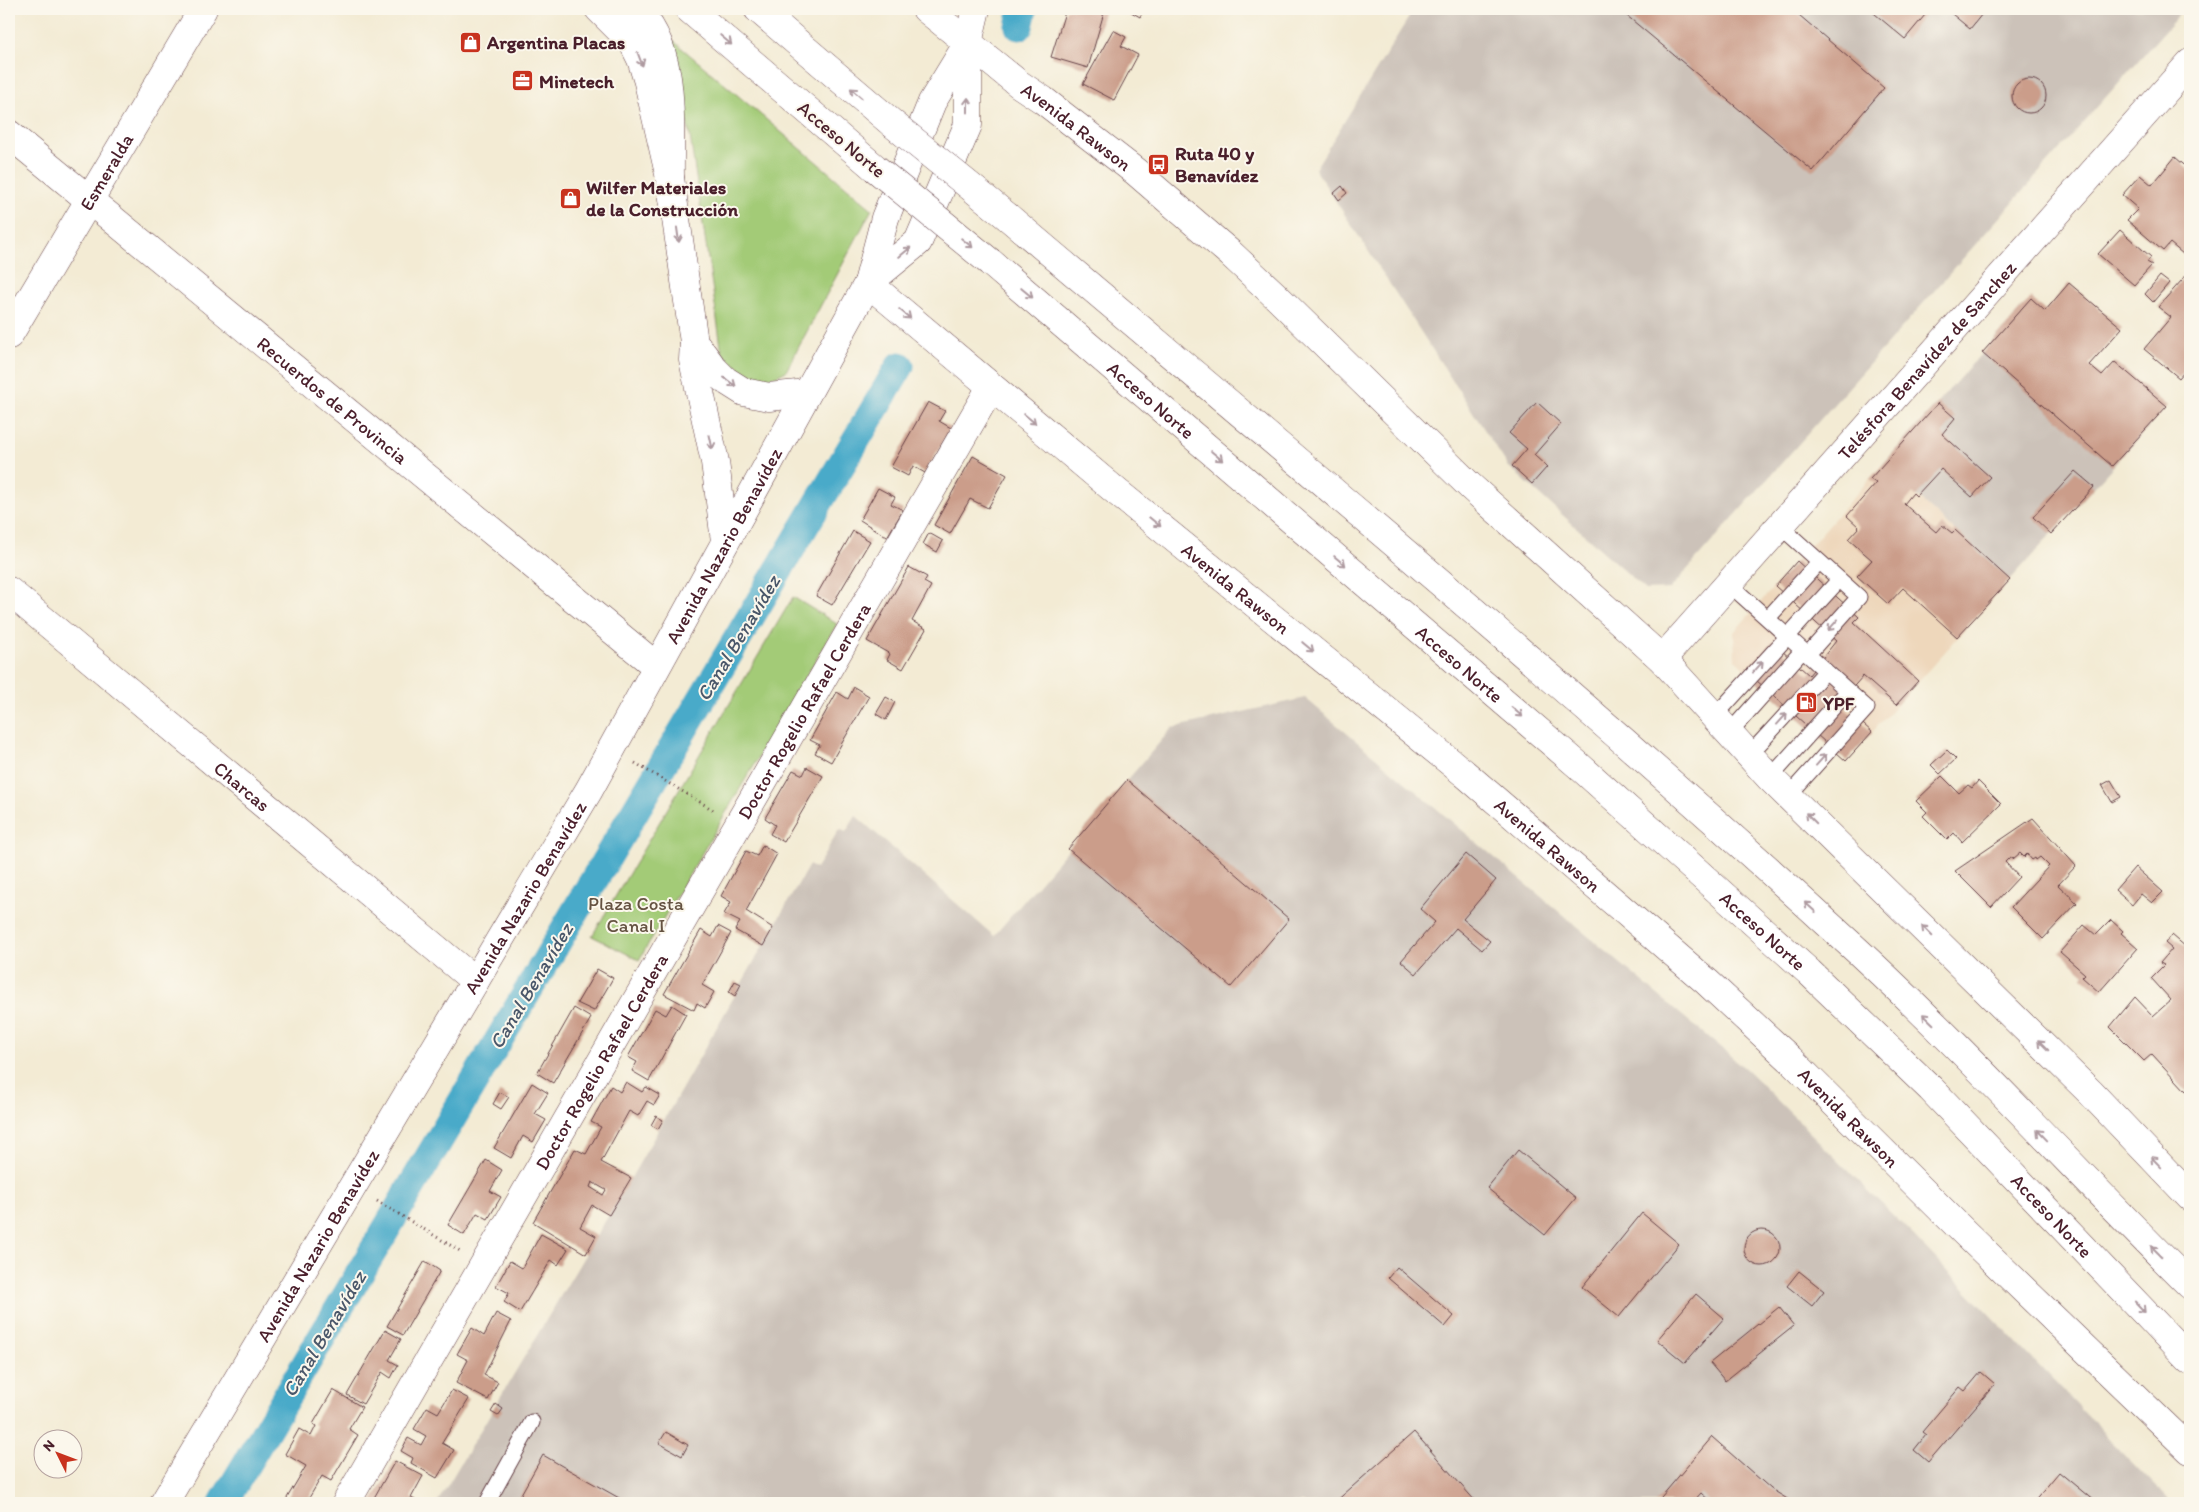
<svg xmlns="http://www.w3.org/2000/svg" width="2199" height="1512" font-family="Itim,sans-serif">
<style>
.built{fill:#eed7bb}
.industrial{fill:#ccc2b9}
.green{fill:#a3cb77;stroke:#767551}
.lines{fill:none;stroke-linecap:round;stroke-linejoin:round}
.canal{stroke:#4aaac9;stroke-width:29}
.building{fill:#cb9d8a;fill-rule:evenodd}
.lane-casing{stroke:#633e44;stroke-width:17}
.street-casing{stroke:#633e44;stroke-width:29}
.secondary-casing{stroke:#633e44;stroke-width:29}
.primary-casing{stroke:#633e44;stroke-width:29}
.highway-casing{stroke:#633e44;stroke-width:29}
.path{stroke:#633e44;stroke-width:3;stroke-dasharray:1 4;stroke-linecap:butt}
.lane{stroke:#fff;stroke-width:15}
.street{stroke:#fff;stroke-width:28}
.secondary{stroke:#fff;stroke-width:28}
.primary{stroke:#fff;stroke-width:28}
.highway{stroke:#fff;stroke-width:28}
.highway-bridge-casing{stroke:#633e44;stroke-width:29;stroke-linecap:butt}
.highway-bridge{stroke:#fff;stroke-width:28}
.oneway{stroke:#ae9aa0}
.labels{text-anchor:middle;stroke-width:4;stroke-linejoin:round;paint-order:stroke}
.poi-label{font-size:19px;font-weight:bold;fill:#4a1f2b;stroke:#fbf7ec;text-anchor:start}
.street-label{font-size:19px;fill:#4a1f2b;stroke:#fbf7ec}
.park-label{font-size:19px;fill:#655342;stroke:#fbf7ec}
.water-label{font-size:20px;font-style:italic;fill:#4a576a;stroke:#fbf7ec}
</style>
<rect width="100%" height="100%" fill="#fbf7ec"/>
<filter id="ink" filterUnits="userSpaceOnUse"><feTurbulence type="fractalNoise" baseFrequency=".02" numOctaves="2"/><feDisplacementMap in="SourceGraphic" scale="10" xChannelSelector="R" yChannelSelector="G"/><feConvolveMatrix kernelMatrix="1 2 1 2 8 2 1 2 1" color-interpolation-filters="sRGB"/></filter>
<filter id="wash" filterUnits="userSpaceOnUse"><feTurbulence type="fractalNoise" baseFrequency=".0096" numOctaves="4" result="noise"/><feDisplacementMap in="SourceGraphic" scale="20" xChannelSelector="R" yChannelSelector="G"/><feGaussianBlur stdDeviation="1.12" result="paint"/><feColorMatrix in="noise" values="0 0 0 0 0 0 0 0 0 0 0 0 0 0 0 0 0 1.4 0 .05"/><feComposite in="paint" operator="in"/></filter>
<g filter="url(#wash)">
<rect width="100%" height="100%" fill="#f3ebd4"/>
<!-- built -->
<path class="built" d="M 1882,465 L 2010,580 L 1846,761 L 1735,660 L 1734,632 Z"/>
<!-- industrial -->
<path class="industrial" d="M 1414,9 L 2184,9 L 1670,589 L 1646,590 L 1508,466 L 1315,169 Z
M 2022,308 L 2154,421 L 2010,580 L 1882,465 Z
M 1305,698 L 1747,1070 L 1914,1236 L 2171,1503 L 437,1503 L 631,1178 L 809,865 L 816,869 L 839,829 L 846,832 L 856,816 L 994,936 L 1172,728 Z"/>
<!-- green -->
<path class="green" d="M 664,33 L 872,209 L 786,371 C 760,387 734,381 722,353 L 690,136 L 675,63 Z
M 793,597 L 837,624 L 639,960 L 592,936 Z"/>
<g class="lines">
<!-- canal -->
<path class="canal" d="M 1019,26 L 1023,9
M 223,1503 L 900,366"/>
</g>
<g id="blocks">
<!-- building -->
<path class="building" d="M 1066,9 L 1105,9 L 1088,68 L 1051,57 Z
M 1126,9 L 1144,9 L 1140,17 Z
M 1631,9 L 1792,9 L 1884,88 L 1813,171 L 1626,15 Z
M 1869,9 L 1930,9 L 1905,39 Z
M 1946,9 L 1986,9 L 1970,29 Z
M 1113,30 L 1126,37 L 1121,46 L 1138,55 L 1114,100 L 1083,84 Z
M2012 96a17 17 0 1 1 34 0a17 17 0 1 1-34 0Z
M 2175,157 L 2190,170 L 2190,196 L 2188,199 L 2190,201 L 2190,260 L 2170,243 L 2163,251 L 2127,220 L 2138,209 L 2122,195 L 2140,175 L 2152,185 Z
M 1342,186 L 1347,193 L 1339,200 L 1334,193 Z
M 2120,230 L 2151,257 L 2147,262 L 2152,265 L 2134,285 L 2098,254 Z
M 2190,271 L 2190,365 L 2179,378 L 2144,349 L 2171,317 L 2158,307 Z
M 2160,276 L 2169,283 L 2153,302 L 2145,294 Z
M 2069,283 L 2122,328 L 2089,365 L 2102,376 L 2115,362 L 2167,406 L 2112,466 L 1982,353 L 2031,298 L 2045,311 Z
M 928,402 L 945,411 L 939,421 L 951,428 L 925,473 L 913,466 L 908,476 L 891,467 Z
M 1537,402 L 1561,424 L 1534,455 L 1547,467 L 1532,484 L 1512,466 L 1527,449 L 1509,433 Z
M 1938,403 L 1955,418 L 1942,434 L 1990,477 L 1972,497 L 1941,469 L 1916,496 L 1913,493 L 1904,504 L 1936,532 L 1942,525 L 1952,533 L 1955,530 L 2010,580 L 1957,637 L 1903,588 L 1888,604 L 1857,576 L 1872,560 L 1848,539 L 1859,527 L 1847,516 L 1876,483 L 1870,479 Z
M 973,456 L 1007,475 L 988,508 L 970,499 L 950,534 L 934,525 Z
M 2075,471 L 2094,487 L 2051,534 L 2033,517 Z
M 878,488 L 895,497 L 891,504 L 903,510 L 887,537 L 860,520 Z
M 853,531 L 870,541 L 832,605 L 816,596 Z
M 929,533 L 943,541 L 937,552 L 923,544 Z
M 1797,561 L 1859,617 L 1854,622 L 1918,681 L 1896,705 L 1863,676 L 1839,703 L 1872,732 L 1846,761 L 1746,671 L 1772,642 L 1809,675 L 1836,641 L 1775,586 Z
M 909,567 L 927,577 L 924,582 L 931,586 L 912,621 L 926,629 L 903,669 L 887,660 L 890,654 L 867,641 Z
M 854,687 L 869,696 L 831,762 L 815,753 L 820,745 L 810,740 L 837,692 L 848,699 Z
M 886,697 L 895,702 L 886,720 L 876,714 Z
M 1947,750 L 1956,759 L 1940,774 L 1931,765 Z
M 807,767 L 823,776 L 784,842 L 770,834 L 775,825 L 765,818 L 793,770 L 803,775 Z
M 1942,776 L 1959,793 L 1968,785 L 1972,788 L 1978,781 L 2001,804 L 1962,842 L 1954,833 L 1947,840 L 1923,816 L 1927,812 L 1916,801 Z
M 1127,780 L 1289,919 L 1231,987 L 1068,849 Z
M 2111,780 L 2121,797 L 2112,802 L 2102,785 Z
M 2033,818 L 2076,866 L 2058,885 L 2077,903 L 2043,939 L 2011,907 L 2049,866 L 2040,857 L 2036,860 L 2035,858 L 2032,860 L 2027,854 L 2024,857 L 2020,853 L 2013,859 L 2010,857 L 2005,862 L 2019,877 L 1991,907 L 1955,871 Z
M 763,845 L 777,854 L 746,911 L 773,928 L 763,946 L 735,930 L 740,922 L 724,914 L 731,902 L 721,896 L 746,851 L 757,856 Z
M 1466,854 L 1496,880 L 1463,919 L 1490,941 L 1482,950 L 1456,928 L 1416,974 L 1401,961 L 1435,922 L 1420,909 Z
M 2135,867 L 2163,892 L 2152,903 L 2141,894 L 2132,905 L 2115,890 Z
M 2111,920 L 2123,931 L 2121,933 L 2138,948 L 2099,992 L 2082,977 L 2085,974 L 2060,952 L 2084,925 L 2096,935 Z
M 718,926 L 731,933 L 702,985 L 714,992 L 705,1008 L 697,1003 L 694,1010 L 664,994 L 701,930 L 712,937 Z
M 2172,935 L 2187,948 L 2190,946 L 2190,1088 L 2186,1091 L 2152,1054 L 2144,1061 L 2110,1027 L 2135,997 L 2153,1016 L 2171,1000 L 2151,978 L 2164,965 L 2160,963 L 2172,949 L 2165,943 Z
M 597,969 L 613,978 L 594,1011 L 577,1003 Z
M 735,981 L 741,984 L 735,996 L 729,992 Z
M 672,1005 L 686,1014 L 649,1081 L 632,1071 L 637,1062 L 628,1057 L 655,1009 L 666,1015 Z
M 574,1008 L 591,1018 L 553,1083 L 537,1073 Z
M 626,1082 L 642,1092 L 646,1087 L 660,1095 L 654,1105 L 647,1101 L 638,1116 L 629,1111 L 601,1162 L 631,1178 L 609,1215 L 592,1205 L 580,1227 L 596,1236 L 586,1254 L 533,1222 L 575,1149 L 586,1154 L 601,1127 L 591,1122 L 611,1086 L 620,1092 ZM 592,1182 L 606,1190 L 603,1195 L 590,1187 Z
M 532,1083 L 548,1093 L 535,1114 L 546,1120 L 533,1142 L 523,1136 L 511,1158 L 494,1148 Z
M 500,1092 L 509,1097 L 501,1109 L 493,1104 Z
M 656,1116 L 663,1120 L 658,1129 L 651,1125 Z
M 1518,1150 L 1576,1198 L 1545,1235 L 1487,1188 Z
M 486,1160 L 502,1170 L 490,1191 L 501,1197 L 488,1219 L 477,1213 L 464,1235 L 448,1225 Z
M 1642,1213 L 1679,1244 L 1619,1317 L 1582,1287 Z
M1744 1248a18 18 0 1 1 36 0a18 18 0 1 1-36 0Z
M 541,1234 L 568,1249 L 558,1265 L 551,1260 L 520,1312 L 504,1302 L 509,1293 L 496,1286 L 510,1261 L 522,1268 Z
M 425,1261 L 440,1271 L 403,1335 L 387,1326 Z
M 1397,1267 L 1454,1316 L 1445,1327 L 1388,1278 Z
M 1799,1271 L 1824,1291 L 1812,1306 L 1787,1286 Z
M 1696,1294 L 1724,1318 L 1685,1363 L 1657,1340 Z
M 1779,1307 L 1794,1326 L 1725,1381 L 1710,1363 Z
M 496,1313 L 511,1321 L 484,1375 L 498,1382 L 488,1400 L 456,1383 L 468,1360 L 457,1354 L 472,1328 L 484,1336 Z
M 385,1330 L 401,1339 L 389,1360 L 398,1365 L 391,1378 L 382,1372 L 363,1404 L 347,1395 Z
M 1981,1372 L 1995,1384 L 1928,1462 L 1914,1450 L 1926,1435 L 1922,1432 L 1960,1387 L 1965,1391 Z
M 333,1390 L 362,1407 L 349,1429 L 358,1435 L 331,1481 L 322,1476 L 306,1503 L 284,1503 L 306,1466 L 285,1454 L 299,1429 L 311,1436 L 316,1426 L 313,1424 Z
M 452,1390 L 469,1399 L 442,1443 L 454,1450 L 437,1478 L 411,1463 L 413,1458 L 401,1451 L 408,1438 L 421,1445 L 426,1436 L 414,1429 L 427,1407 L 438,1413 Z
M 496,1404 L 503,1409 L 498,1416 L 491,1412 Z
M 666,1432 L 688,1445 L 682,1456 L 659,1443 Z
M 1414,1432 L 1477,1503 L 1334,1503 Z
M 1712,1437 L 1771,1489 L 1794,1503 L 1712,1503 L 1701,1493 L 1692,1503 L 1656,1503 Z
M 543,1455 L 562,1466 L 628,1503 L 516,1503 Z
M 395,1461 L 423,1476 L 411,1498 L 417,1501 L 415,1503 L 371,1503 Z
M 2059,1472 L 2094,1501 L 2092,1503 L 2033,1503 Z"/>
</g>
</g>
<g filter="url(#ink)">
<use href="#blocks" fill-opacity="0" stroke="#633e44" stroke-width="1"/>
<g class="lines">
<defs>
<path id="lane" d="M 1780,526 L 1859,597 L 1808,654
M 1729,584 L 1867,708 L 1788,796
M 1768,618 L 1819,562
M 1714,717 L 1839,580
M 1729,733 L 1803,650
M 1749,755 L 1826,671
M 1770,778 L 1848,691
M 487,1503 L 532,1422"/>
<g id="street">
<path id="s1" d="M 9,134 L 656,666"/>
<path id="s2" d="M 9,335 L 203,9"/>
<path id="s3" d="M 9,591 L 475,981"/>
<path id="s4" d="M 1662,659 L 2190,63"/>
<path id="s5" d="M 346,1503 L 991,387"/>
</g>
<g id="secondary">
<path d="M 599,9 L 633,43 L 641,59 L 648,82 L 670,178 L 694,342 L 714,369 L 725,380 L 744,392 L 769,397 L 807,393"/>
<path id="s6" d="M 926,9 L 1019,84 L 1043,100 L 1136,172 L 1231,254 L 1278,298 L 1470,486 L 1662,659 L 1770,778 L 2090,1092 L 2190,1197"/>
<path d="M 968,43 L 976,9"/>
<path id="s7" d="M 868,283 L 1117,492 L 1464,773 L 1707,982 L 1790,1059 L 1965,1233 L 2190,1450"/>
<path d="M 694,342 L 693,360 L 715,462 L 725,541"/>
</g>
<g id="primary">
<path d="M 868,283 L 918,242 L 968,125 L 968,43"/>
<path id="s8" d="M 164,1503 L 589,790 L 868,283 L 885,218 L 932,102 L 968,43"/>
</g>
<g id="highway">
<path d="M 635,9 C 678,46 669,126 670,178"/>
<path d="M 689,9 L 875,168"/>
<path d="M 758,9 L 893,124"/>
<path d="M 1008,217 C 1287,453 1569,686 1839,934 C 1962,1045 2073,1169 2190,1285"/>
<path id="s9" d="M 990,262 L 1578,765 L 1809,972 L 1931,1089 L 2190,1360"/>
</g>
</defs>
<!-- lane casing -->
<use href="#lane" class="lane-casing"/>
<!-- street casing -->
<use href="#street" class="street-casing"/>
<!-- secondary casing -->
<use href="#secondary" class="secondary-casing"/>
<!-- primary casing -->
<use href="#primary" class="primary-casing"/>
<!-- highway casing -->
<use href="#highway" class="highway-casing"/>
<!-- path -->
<path class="path" d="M 635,763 L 715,811
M 377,1201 L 460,1251"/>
<!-- lane -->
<use href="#lane" class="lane"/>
<!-- street -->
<use href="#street" class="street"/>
<!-- secondary -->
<use href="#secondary" class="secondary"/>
<!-- primary -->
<use href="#primary" class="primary"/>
<!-- highway -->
<use href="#highway" class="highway"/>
<defs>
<path id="highway-bridge" d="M 893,124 L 1008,217
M 875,168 L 990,262"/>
</defs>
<!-- highway-bridge casing -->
<use href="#highway-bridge" class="highway-bridge-casing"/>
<!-- highway-bridge -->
<use href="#highway-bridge" class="highway-bridge"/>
</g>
<!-- one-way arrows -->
<defs><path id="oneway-shaft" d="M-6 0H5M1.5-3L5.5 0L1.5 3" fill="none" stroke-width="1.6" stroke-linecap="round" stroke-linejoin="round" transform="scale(1.25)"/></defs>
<g class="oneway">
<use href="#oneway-shaft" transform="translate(726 40) rotate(40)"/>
<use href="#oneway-shaft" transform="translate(640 59) rotate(69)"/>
<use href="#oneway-shaft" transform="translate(856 93) rotate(-139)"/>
<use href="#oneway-shaft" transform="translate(968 105) rotate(-90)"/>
<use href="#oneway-shaft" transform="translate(678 235) rotate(82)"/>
<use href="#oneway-shaft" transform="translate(967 243) rotate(39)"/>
<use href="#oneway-shaft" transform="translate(905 252) rotate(-40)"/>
<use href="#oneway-shaft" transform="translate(1027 293) rotate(40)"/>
<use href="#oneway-shaft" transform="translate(905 314) rotate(40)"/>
<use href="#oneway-shaft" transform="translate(730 382) rotate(37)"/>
<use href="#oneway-shaft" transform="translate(1030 419) rotate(40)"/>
<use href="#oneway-shaft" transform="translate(711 442) rotate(78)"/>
<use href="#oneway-shaft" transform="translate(1217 456) rotate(40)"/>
<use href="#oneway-shaft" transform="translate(1155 522) rotate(39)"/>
<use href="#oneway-shaft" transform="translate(1340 561) rotate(40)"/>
<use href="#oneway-shaft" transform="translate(1833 625) rotate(132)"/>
<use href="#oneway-shaft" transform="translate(1308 647) rotate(40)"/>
<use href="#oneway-shaft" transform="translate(1758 667) rotate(-48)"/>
<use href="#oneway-shaft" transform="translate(1517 712) rotate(41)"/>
<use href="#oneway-shaft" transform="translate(1782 719) rotate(-48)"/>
<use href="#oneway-shaft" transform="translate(1821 760) rotate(-48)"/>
<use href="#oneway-shaft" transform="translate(1811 818) rotate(-135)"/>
<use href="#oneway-shaft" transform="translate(1810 907) rotate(-138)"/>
<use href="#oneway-shaft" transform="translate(1927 931) rotate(-135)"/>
<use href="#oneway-shaft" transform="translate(1928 1019) rotate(-136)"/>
<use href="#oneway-shaft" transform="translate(2043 1045) rotate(-135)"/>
<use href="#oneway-shaft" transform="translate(2042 1135) rotate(-134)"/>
<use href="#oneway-shaft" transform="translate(2156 1162) rotate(-134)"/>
<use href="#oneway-shaft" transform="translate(2156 1251) rotate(-135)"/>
<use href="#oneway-shaft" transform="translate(2140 1307) rotate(47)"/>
</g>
</g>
<!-- icons -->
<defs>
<symbol id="shop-square" viewBox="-11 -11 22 22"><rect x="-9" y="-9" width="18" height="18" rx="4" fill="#c8321e" stroke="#fbf7ec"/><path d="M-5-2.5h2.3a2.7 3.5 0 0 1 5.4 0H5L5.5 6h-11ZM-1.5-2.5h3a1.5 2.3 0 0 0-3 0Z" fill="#fff"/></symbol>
<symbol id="office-square" viewBox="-11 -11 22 22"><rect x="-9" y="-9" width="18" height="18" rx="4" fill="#c8321e" stroke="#fbf7ec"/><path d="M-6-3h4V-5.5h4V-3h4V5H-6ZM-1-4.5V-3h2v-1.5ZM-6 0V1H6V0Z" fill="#fff"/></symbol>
<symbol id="bus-square" viewBox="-11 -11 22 22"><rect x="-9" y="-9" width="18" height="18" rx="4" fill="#c8321e" stroke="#fbf7ec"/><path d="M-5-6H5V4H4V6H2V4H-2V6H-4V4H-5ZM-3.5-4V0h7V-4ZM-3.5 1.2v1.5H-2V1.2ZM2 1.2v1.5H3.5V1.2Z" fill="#fff"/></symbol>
<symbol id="fuel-square" viewBox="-11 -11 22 22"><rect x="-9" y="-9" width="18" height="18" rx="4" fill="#c8321e" stroke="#fbf7ec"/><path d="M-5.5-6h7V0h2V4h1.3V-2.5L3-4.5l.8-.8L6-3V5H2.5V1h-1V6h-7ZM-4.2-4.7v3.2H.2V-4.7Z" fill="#fff"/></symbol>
</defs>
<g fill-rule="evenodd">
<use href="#shop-square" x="458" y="30" width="25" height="25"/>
<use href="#office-square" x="510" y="68" width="25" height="25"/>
<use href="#bus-square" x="1146" y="152" width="25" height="25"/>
<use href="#shop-square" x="558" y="186" width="25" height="25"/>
<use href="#fuel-square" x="1794" y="690" width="25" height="25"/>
</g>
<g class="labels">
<!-- poi labels -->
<g class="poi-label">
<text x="487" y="49">Argentina Placas</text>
<text x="539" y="88">Minetech</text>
<text x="1175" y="160">Ruta 40 y<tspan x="1175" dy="22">Benavídez</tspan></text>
<text x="586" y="194">Wilfer Materiales<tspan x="586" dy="22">de la Construcción</tspan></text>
<text x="1823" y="710">YPF</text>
</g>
<!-- street labels -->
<g class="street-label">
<text dy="7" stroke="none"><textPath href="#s6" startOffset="191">Avenida Rawson</textPath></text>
<text transform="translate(842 139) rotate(40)" y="7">Acceso Norte</text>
<text dy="7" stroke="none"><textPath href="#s2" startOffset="190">Esmeralda</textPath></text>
<text dy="7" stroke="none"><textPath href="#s4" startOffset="399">Telésfora Benavídez de Sanchez</textPath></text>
<text dy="7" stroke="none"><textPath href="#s1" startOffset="419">Recuerdos de Provincia</textPath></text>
<text dy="7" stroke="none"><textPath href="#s9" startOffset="212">Acceso Norte</textPath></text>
<text dy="7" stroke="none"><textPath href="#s8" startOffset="1109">Avenida Nazario Benavídez</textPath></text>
<text dy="7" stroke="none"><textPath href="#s7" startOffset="478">Avenida Rawson</textPath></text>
<text dy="7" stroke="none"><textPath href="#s9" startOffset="618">Acceso Norte</textPath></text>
<text dy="7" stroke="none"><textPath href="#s5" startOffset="915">Doctor Rogelio Rafael Cerdera</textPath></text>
<text dy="7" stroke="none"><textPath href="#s3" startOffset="304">Charcas</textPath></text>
<text dy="7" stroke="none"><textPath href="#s7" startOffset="882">Avenida Rawson</textPath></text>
<text dy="7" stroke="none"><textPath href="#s8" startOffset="705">Avenida Nazario Benavídez</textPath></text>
<text dy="7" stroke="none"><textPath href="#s9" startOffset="1022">Acceso Norte</textPath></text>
<text dy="7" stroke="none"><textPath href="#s5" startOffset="510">Doctor Rogelio Rafael Cerdera</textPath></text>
<text dy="7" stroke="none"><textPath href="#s7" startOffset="1288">Avenida Rawson</textPath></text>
<text dy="7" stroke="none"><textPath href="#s9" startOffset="1428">Acceso Norte</textPath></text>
<text dy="7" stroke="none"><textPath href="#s8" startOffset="300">Avenida Nazario Benavídez</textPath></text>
</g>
<!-- park labels -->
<g class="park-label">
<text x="636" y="910">Plaza Costa<tspan x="636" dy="22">Canal I</tspan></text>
</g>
<!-- water labels -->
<g class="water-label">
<text transform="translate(738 638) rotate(-59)" y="7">Canal Benavídez</text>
<text transform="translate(531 986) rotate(-59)" y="7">Canal Benavídez</text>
<text transform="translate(324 1334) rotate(-59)" y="7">Canal Benavídez</text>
</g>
</g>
<!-- margin -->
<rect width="2199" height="1512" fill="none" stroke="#fbf7ec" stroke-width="30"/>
<!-- north arrow -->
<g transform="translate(58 1454) rotate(312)"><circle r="24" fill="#fbf7ec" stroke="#b4a19f"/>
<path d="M0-4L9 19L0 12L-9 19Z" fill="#c8321e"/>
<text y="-8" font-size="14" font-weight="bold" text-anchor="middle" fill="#4a1f2b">N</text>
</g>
</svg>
